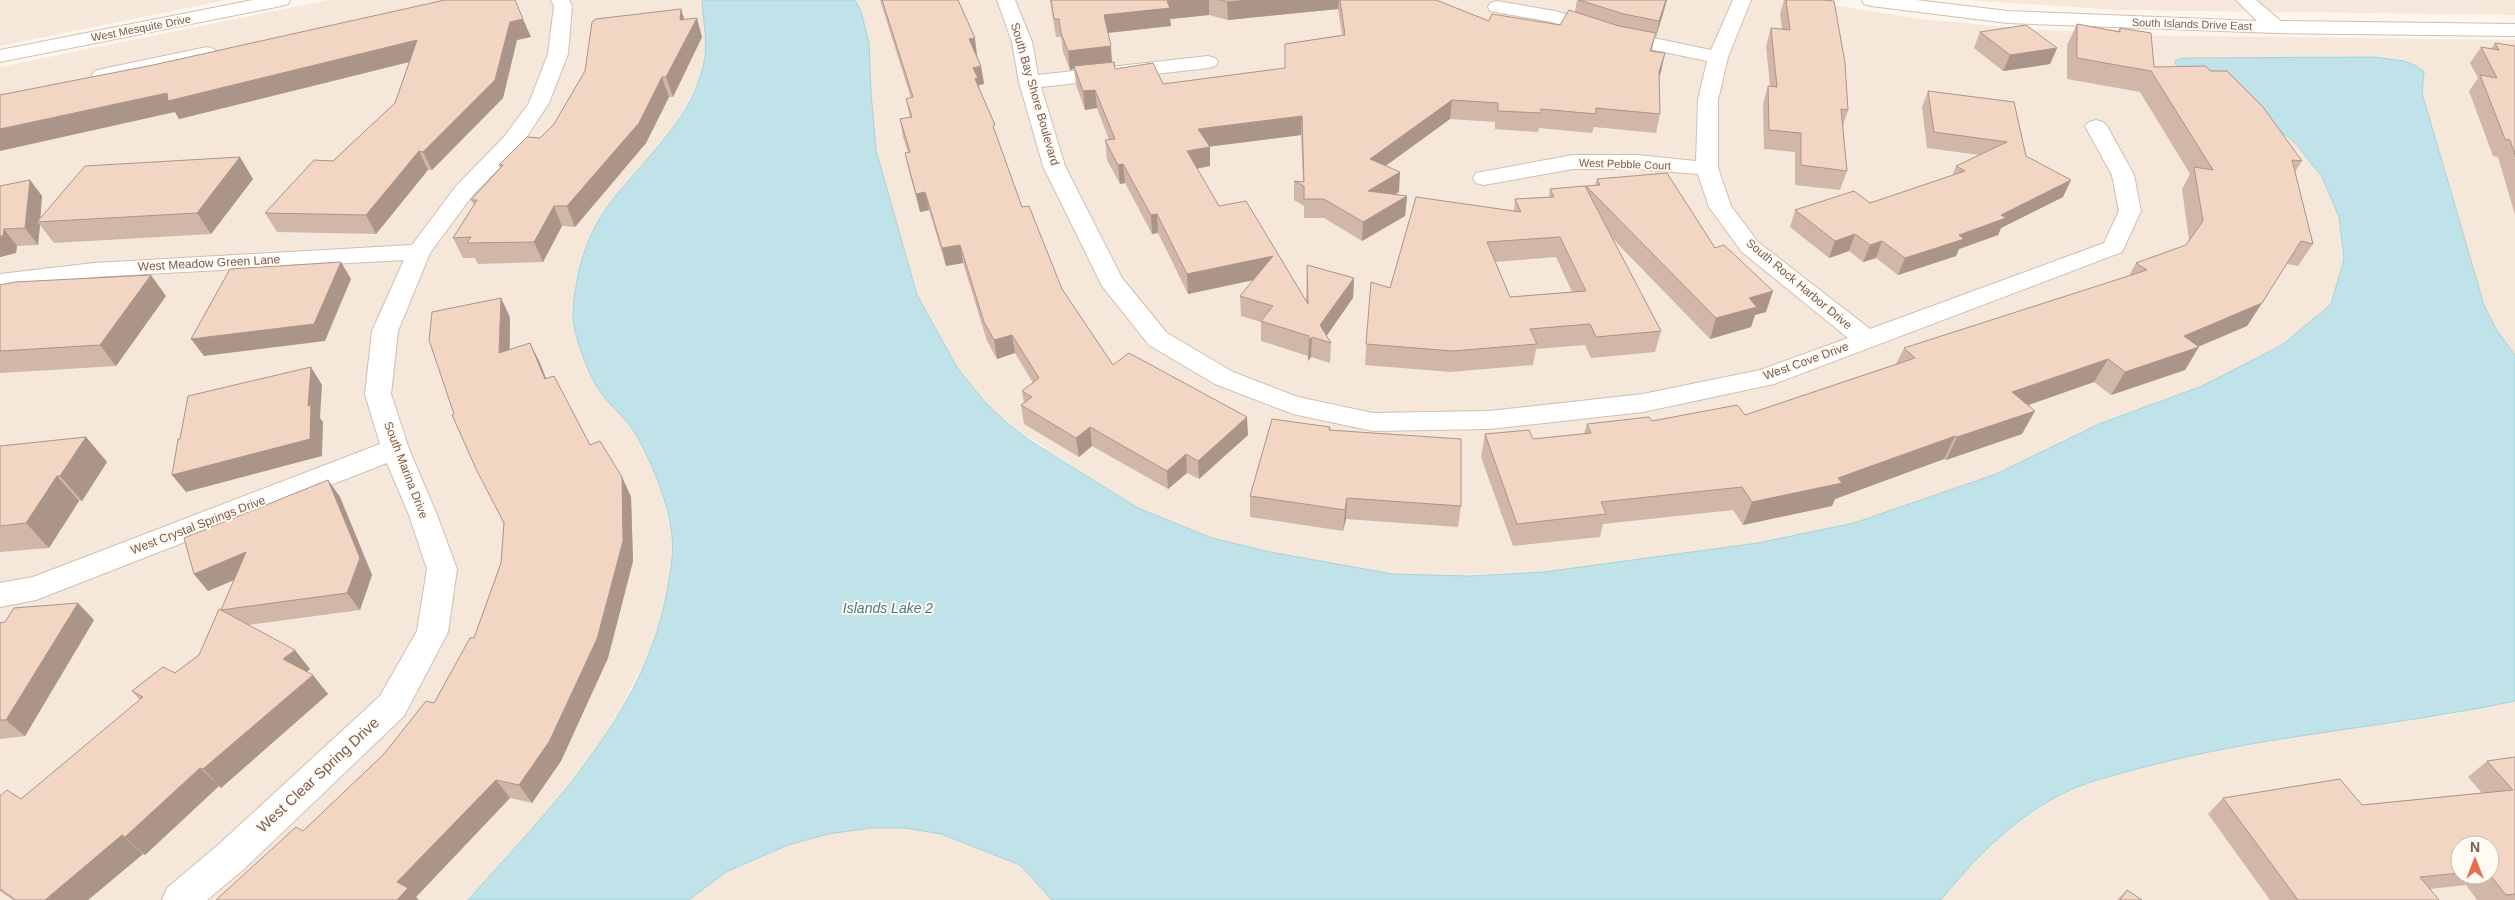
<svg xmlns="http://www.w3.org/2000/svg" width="2515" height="900" font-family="Arial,sans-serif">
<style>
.residential{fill:#f5e8da;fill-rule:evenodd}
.water{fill:#bfe3e8;stroke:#a5d3da}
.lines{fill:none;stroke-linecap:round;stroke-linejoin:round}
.minor-casing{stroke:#d1beb0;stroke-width:2}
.minor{fill:#fff;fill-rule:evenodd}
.wall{fill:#d1b7a8;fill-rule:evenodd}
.shaded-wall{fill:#aa9588}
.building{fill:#f3d5c3;stroke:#aa9588;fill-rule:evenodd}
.labels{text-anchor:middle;stroke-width:4;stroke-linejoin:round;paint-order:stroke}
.far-street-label{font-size:11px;fill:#7a5c4d;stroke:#fffaf3}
.street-label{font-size:12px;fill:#7a5c4d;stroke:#fffaf3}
.water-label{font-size:14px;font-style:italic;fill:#437c86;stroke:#fffaf3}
.near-street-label{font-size:15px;fill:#7a5c4d;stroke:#fffaf3}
</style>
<rect width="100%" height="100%" fill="#fdf6ec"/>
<!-- residential -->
<path class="residential" d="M 0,0 L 227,0 L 0,46 Z
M 329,0 L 702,0 L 707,33 L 704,64 L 698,83 L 673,129 L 608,207 L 592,234 L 573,319 L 584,357 L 598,389 L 637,435 L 659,482 L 672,536 L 671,572 L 663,613 L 649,653 L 620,709 L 595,750 L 544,814 L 468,900 L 0,900 L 0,67 Z
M 855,0 L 1800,0 L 1921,19 L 2026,29 L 2132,35 L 2515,40 L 2515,355 L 2496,329 L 2484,305 L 2422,93 L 2424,72 L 2404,61 L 2374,57 L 2182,58 L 2183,69 L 2264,117 L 2296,144 L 2322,177 L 2339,217 L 2344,259 L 2331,304 L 2282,345 L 2202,386 L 2099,424 L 1996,474 L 1854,523 L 1758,543 L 1544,572 L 1460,575 L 1393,574 L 1270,552 L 1212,538 L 1138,508 L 1008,424 L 985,402 L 958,369 L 917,295 L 876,150 L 871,92 L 869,43 Z
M 1965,0 L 2515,0 L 2515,15 L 2119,10 Z
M 2515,701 L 2515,900 L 1941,900 L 1971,863 L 2009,827 L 2057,796 L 2123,772 L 2194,755 L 2359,726 L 2447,715 ZM 2460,845 L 2490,845 L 2490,875 L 2460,875 Z
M 870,828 L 905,828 L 941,834 L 1021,865 L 1052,900 L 689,900 L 726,872 L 788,845 L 828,834 Z"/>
<!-- water -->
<path class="water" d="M 702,0 L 855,0 L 861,11 L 869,43 L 871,92 L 876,150 L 917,295 L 958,369 L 985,402 L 1008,424 L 1031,441 L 1138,508 L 1212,538 L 1270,552 L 1393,574 L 1469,576 L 1544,572 L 1758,543 L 1854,523 L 1996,474 L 2099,424 L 2202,386 L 2282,345 L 2331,304 L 2344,259 L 2339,217 L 2322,177 L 2296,144 L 2264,117 L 2175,64 L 2175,61 L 2182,58 L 2374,57 L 2404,61 L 2415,65 L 2424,72 L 2422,93 L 2484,305 L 2496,329 L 2515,355 L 2515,701 C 2397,726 2277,734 2160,763 C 2129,771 2083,782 2056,797 C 2009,823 1974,859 1941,900 L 1052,900 L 1020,865 L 941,834 L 905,828 L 870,828 L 828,834 L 788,845 L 726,872 L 689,900 L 468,900 C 548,810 644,715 667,592 C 670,574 674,554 672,535 C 668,502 654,468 638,438 C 629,420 610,407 599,390 C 589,376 574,336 573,318 C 573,308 574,296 576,287 C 580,258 591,229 608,206 C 642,160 689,124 703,67 C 709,43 703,23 702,0 Z"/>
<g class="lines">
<defs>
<path id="minor" d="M 253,0 L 290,0 L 288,4 L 281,6 L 0,62 L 0,50 Z
M 551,0 L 569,0 L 572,6 L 568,54 L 549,103 L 520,147 L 472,196 L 430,253 L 398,331 L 391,394 L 409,449 L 437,515 L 457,569 L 448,632 L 404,716 L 244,869 L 207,900 L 162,900 L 167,888 L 218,845 L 380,696 L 417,631 L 427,569 L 409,515 L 387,463 L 36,600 L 0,607 L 0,583 L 33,577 L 380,444 L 365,394 L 372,331 L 404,260 L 94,277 L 0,288 L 0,274 L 94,263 L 412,245 L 456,186 L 504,137 L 529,103 L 548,54 L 554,6 Z
M 997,0 L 1015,0 L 1032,42 L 1038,75 L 1208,56 L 1215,58 L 1218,62 L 1215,66 L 1208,68 L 1041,87 L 1065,166 L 1122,278 L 1167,333 L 1233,372 L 1298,397 L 1373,413 L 1489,411 L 1643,394 L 1760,370 L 1848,338 L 1742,252 L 1709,207 L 1698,174 L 1637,169 L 1573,169 L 1484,185 L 1476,183 L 1473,178 L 1476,173 L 1573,155 L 1637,155 L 1696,161 L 1698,100 L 1707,61 L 1616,42 L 1552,22 L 1490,11 L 1488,7 L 1490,3 L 1497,1 L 1555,11 L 1620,31 L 1711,50 L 1733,0 L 1751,0 L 1728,57 L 1718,100 L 1718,168 L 1731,206 L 1758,242 L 1870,329 L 2104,243 L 2119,211 L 2112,175 L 2085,126 L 2089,122 L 2096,120 L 2103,122 L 2107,126 L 2134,175 L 2141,211 L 2122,252 L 1774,384 L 1643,412 L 1489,429 L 1373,431 L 1293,414 L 1215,384 L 1149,345 L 1102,286 L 1043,166 L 1019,82 L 1012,42 Z
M 1862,0 L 1916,0 L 2008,11 L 2257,21 L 2236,0 L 2256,0 L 2281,21 L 2515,24 L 2515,36 L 2276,33 L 2008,23 L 1871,6 L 1864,4 Z
M 207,47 L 214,49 L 217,53 L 214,57 L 102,81 L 95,79 L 92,75 L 95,71 L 102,69 Z"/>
</defs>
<!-- minor casing -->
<use href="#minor" class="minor-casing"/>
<!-- minor -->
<use href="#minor" class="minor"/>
</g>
<!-- wall -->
<path class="wall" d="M 880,0 L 958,0 L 977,55 L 977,56 L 981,66 L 984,84 L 979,85 L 979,88 L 1022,207 L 1062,289 L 1113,365 L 1248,435 L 1199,479 L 1187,473 L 1168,489 L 1092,446 L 1079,457 L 1024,424 L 1021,405 L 1024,403 L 1022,391 L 1033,383 L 1015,353 L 997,359 L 987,341 L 963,263 L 946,266 L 929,210 L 920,212 L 909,171 L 905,153 L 908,152 L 903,137 L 900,119 L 910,117 L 906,99 L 911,98 Z
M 1050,0 L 1436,0 L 1489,21 L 1560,25 L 1575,12 L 1577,0 L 1667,0 L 1656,37 L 1655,36 L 1652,51 L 1665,53 L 1659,77 L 1660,114 L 1656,133 L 1594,127 L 1592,133 L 1539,128 L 1538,132 L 1495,129 L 1495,122 L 1450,119 L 1385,166 L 1399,192 L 1394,195 L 1407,196 L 1405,216 L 1362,241 L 1324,218 L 1304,218 L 1304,206 L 1294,200 L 1294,181 L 1303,182 L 1301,135 L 1210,146 L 1210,166 L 1197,169 L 1219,206 L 1306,302 L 1307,265 L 1354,278 L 1353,298 L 1326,335 L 1331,343 L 1330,363 L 1311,357 L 1308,361 L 1308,356 L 1261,341 L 1261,322 L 1241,316 L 1240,296 L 1254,280 L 1188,294 L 1158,233 L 1152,234 L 1125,183 L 1120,184 L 1107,160 L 1105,140 L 1109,140 L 1097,108 L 1085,110 L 1076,85 L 1074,69 L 1070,70 L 1063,52 L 1061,37 L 1056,37 ZM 1338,9 L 1342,35 L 1285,44 L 1285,68 L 1163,84 L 1115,69 L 1112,62 L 1108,33 L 1171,26 L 1170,19 L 1209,15 L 1228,20 Z
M 1784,0 L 1823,0 L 1848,110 L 1843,126 L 1847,171 L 1840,190 L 1795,185 L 1795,152 L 1764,149 L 1763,104 L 1768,86 L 1770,86 L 1766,46 L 1771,28 L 1782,29 L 1780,14 Z
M 684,19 L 702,37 L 673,97 L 669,97 L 646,143 L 575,227 L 562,226 L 543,262 L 478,264 L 475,258 L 463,258 L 453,238 L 474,205 L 471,200 L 500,168 L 499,165 L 540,138 Z
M 2077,24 L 2118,31 L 2120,28 L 2154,67 L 2302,161 L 2295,172 L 2313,244 L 2298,266 L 2287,264 L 2247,326 L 2198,347 L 2185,370 L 2111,395 L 2094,382 L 2028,405 L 2022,434 L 1946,460 L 1944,459 L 1835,499 L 1832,506 L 1743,525 L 1733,510 L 1603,524 L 1600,537 L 1513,546 L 1481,457 L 1485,434 L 1533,439 L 1584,434 L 1587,424 L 1652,421 L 1745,415 L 1896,364 L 1904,348 L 2129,276 L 2136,263 L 2186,245 L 2189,240 L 2182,189 L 2190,174 L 2140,92 L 2067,79 L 2067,45 Z
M 1980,32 L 2057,48 L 2050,64 L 2003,71 L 1974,48 Z
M 531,37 L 517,40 L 503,98 L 432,170 L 428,170 L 376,234 L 277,232 L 265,213 L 333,161 L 395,103 L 409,62 L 179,119 L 175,112 L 0,95 Z
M 2495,43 L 2515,46 L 2515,215 L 2498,157 L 2493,156 L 2469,91 L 2478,78 L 2470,63 L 2481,47 L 2491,49 Z
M 1928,91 L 2014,102 L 2026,156 L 2063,197 L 2001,228 L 1998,235 L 1959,249 L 1956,256 L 1898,275 L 1876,258 L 1863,262 L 1849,251 L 1829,258 L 1790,227 L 1795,210 L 1870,203 L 1952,176 L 1956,166 L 1979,155 L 1927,148 L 1922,107 Z
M 253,179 L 211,234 L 54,243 L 40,225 L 38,245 L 17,246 L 16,253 L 0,257 L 0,186 L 30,180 L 42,196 L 40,218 Z
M 1597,179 L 1715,248 L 1766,312 L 1755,315 L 1751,327 L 1710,339 L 1612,238 L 1661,331 L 1655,352 L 1591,358 L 1585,345 L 1536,349 L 1533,365 L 1450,372 L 1365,365 L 1371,282 L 1390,288 L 1514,211 L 1515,199 L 1549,197 L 1550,189 L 1595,185 ZM 1556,257 L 1572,292 L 1510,297 L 1495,262 Z
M 0,285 L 166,296 L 116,366 L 0,373 Z
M 510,317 L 510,350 L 530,343 L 540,363 L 546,379 L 590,445 L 622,477 L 631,497 L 633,561 L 608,658 L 561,761 L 532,803 L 510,798 L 416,897 L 303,831 L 384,754 L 434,703 L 474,638 L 501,563 L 504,523 L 454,414 Z
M 1330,427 L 1329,430 L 1461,506 L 1458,527 L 1346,519 L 1343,531 L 1250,517 L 1250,496 Z
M 86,437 L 107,462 L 82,501 L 79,501 L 49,548 L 0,552 L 0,446 Z
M 328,480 L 340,497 L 372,575 L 360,610 L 249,625 L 310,669 L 307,672 L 328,694 L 221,788 L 219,786 L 145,855 L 143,854 L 88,900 L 13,900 L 0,891 L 0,796 L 21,799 L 140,700 L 132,691 L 175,673 L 199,655 L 222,611 L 221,610 L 234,580 L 208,591 L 194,574 Z
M 94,620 L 25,736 L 0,739 L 0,623 Z
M 2515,757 L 2515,900 L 2477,900 L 2466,885 L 2430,889 L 2439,900 L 2270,900 L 2208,814 L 2223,798 L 2362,805 L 2482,793 L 2468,777 L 2487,761 ZM 2460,845 L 2490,845 L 2490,875 L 2460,875 Z
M 2127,890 L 2142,900 L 2117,900 Z"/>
<!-- shaded-wall -->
<path class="shaded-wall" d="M 1181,0 L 1209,0 L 1209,15 L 1170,19 L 1171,26 L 1106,33 L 1104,15 L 1167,1 Z
M 1251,0 L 1339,0 L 1338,9 L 1228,20 L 1227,2 Z
M 1666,0 L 1667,0 L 1656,37 L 1659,21 Z
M 681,9 L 687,28 L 697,18 L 702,37 L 673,97 L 666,77 L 680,20 Z
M 523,19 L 531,37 L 517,40 L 503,98 L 432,170 L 423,152 L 510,22 Z
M 975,38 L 977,55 L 972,56 L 969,39 Z
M 417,40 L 425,58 L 179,119 L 175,112 L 0,151 L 0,129 Z
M 1111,46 L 1112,65 L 1074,66 L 1074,69 L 1070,70 L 1068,51 Z
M 2057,48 L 2050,64 L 2003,71 L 2010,55 Z
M 1665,53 L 1661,72 L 1655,91 L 1659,72 Z
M 981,66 L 984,84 L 979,85 L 980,96 L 978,96 L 973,68 Z
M 662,77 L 669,97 L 646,143 L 575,227 L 567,206 Z
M 1095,90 L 1097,108 L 1085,110 L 1083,91 Z
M 1452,100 L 1450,119 L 1369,178 L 1370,159 Z
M 1302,116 L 1301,135 L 1199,148 L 1198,129 Z
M 1210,147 L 1210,166 L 1188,170 L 1187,151 Z
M 419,151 L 428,170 L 376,234 L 366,215 Z
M 240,157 L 253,179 L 211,234 L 197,213 Z
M 1123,164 L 1125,183 L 1120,184 L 1118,165 Z
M 1400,172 L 1399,192 L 1366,210 L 1368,191 Z
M 30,180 L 42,196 L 40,222 L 37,222 L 40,225 L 38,245 L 25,228 Z
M 2071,180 L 2063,197 L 2001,228 L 1998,235 L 1959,249 L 1956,256 L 1898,275 L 1905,258 L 2001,215 Z
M 925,192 L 929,210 L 920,212 L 916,194 Z
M 1407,196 L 1405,216 L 1362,241 L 1363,222 Z
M 554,206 L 562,226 L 543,262 L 534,242 Z
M 1157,214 L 1158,233 L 1152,234 L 1151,215 Z
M 4,229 L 17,246 L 16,253 L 0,257 L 0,236 Z
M 1855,234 L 1849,251 L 1829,258 L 1835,241 Z
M 1882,241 L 1876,258 L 1863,262 L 1870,245 Z
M 960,245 L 963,263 L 946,266 L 942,248 Z
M 1273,256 L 1272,276 L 1188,294 L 1187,274 Z
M 341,262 L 351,279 L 325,341 L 204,356 L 191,339 Z
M 151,275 L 166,296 L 116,366 L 100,345 Z
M 1354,278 L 1353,298 L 1323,341 L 1320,325 Z
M 1773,291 L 1766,312 L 1755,315 L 1751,327 L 1710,339 L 1716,318 L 1749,298 Z
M 501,298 L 510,317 L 509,373 L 499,353 Z
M 2262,303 L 2247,326 L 2190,350 L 2199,347 L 2185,370 L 2111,395 L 2125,372 L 2184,336 Z
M 1012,335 L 1015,353 L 997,359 L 994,340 Z
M 1312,337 L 1311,357 L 1308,361 L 1309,341 Z
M 530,343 L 540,363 L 554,399 L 545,379 Z
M 2108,359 L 2094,382 L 2000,415 L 2012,392 Z
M 311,367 L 322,385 L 320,418 L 323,422 L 322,456 L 186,492 L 172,475 L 308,406 Z
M 2035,411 L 2022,434 L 1946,460 L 1957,437 Z
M 1247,417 L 1248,435 L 1199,479 L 1198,461 Z
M 1090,427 L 1092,446 L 1079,457 L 1076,438 Z
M 1955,436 L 1944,459 L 1835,499 L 1832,506 L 1743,525 L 1752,502 L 1838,478 Z
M 86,437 L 107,462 L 82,501 L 60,476 Z
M 1186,454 L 1187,473 L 1168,489 L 1167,471 Z
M 57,476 L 79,501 L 49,548 L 26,523 Z
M 622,477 L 631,497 L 633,561 L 608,658 L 561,761 L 532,803 L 519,785 Z
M 328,480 L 340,497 L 372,575 L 360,610 L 347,593 Z
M 1347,498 L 1346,519 L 1343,531 L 1345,510 Z
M 246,552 L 260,569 L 208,591 L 194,574 Z
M 78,603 L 94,620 L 25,736 L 6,720 Z
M 295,650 L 310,669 L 299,678 L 283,659 Z
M 313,675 L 328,694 L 221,788 L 203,769 Z
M 200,768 L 219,786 L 145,855 L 125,837 Z
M 496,780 L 510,798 L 416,897 L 419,900 L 397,900 L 397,882 Z
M 122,835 L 143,854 L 88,900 L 45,900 Z"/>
<!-- building -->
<path class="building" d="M 445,0 L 515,0 L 523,19 L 510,22 L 495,80 L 423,152 L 419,151 L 366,215 L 265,213 L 314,160 L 333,161 L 395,103 L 417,40 L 168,101 L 167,93 L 0,129 L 0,95 L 153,65 Z
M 882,0 L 958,0 L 975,38 L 969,39 L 981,66 L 973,68 L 978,78 L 975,79 L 995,125 L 993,126 L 1022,207 L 1029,206 L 1062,289 L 1113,365 L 1129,353 L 1247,417 L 1198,461 L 1186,454 L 1167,471 L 1090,427 L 1076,438 L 1021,405 L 1032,397 L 1022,391 L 1039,378 L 1012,335 L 994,340 L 984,322 L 960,245 L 942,248 L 925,192 L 916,194 L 905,153 L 910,152 L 900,119 L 912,117 L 906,99 L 913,97 Z
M 1051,0 L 1181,0 L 1167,1 L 1170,8 L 1104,15 L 1111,46 L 1068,51 L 1061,33 L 1059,19 L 1054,19 Z
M 1219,0 L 1251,0 L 1227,2 Z
M 1340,0 L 1436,0 L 1489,21 L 1492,14 L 1560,25 L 1569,10 L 1619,26 L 1656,33 L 1650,51 L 1665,53 L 1659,72 L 1660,114 L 1596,108 L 1596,114 L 1541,109 L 1541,113 L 1498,111 L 1498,103 L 1452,100 L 1370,159 L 1400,172 L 1368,191 L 1407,196 L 1363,222 L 1324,199 L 1304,199 L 1304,186 L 1294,181 L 1304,182 L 1302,116 L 1198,129 L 1210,147 L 1187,151 L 1219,206 L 1246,201 L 1308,304 L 1307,265 L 1354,278 L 1320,325 L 1331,343 L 1312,337 L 1309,341 L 1309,336 L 1261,321 L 1273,306 L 1240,296 L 1273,256 L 1187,274 L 1157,214 L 1151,215 L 1123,164 L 1118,165 L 1105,140 L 1115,139 L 1095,90 L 1083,91 L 1074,66 L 1114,62 L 1115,69 L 1153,63 L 1163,84 L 1285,68 L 1285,44 L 1345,35 Z
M 1579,0 L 1666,0 L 1659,21 L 1624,14 Z
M 1786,0 L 1823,0 L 1834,1 L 1845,63 L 1848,110 L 1841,109 L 1847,171 L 1801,165 L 1801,133 L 1769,130 L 1768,86 L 1777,87 L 1771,28 L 1790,30 Z
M 681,9 L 680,20 L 697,18 L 666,77 L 662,77 L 639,123 L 567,206 L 554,206 L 534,242 L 467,243 L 471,237 L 453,238 L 477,200 L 471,200 L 503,165 L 499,165 L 527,137 L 540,138 L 554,124 L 585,71 L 592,22 L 596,19 Z
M 2077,24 L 2120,32 L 2120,28 L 2151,33 L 2154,67 L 2205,66 L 2211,71 L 2227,71 L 2263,107 L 2302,161 L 2292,160 L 2313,244 L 2301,241 L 2262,303 L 2184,336 L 2199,347 L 2125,372 L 2108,359 L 2012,392 L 2035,411 L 1957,437 L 1955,436 L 1838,478 L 1842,483 L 1752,502 L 1742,487 L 1601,502 L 1606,514 L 1517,524 L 1485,434 L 1529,430 L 1533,439 L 1591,433 L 1587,424 L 1649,417 L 1652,421 L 1737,405 L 1745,415 L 1915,358 L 1904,348 L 2147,270 L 2136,263 L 2186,245 L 2203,221 L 2194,167 L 2213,170 L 2151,71 L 2077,58 Z
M 2026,25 L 2057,48 L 2010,55 L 1980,32 Z
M 2495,43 L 2515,46 L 2515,155 L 2510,140 L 2505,139 L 2480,75 L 2497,78 L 2481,47 L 2499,50 Z
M 1928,91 L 2014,102 L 2026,156 L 2071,180 L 2001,215 L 2006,218 L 1959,235 L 1964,239 L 1905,258 L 1882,241 L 1870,245 L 1855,234 L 1835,241 L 1795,210 L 1854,191 L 1870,203 L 1965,171 L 1956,166 L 2007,142 L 1934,132 Z
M 240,157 L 197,213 L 37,222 L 85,166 Z
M 1667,173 L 1715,248 L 1724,245 L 1773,291 L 1749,298 L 1757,307 L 1716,318 L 1586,186 L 1600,185 L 1597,179 Z
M 30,180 L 25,228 L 4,229 L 3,236 L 0,236 L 0,186 Z
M 1585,186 L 1661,331 L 1596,337 L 1590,324 L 1530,329 L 1537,344 L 1453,351 L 1366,344 L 1371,282 L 1390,288 L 1416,197 L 1521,212 L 1515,199 L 1554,197 L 1550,189 ZM 1560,237 L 1586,291 L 1510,297 L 1487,242 Z
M 341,262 L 314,324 L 191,339 L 230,269 Z
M 151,275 L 100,345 L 0,351 L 0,285 L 15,282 Z
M 501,298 L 499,353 L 530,343 L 545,379 L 554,376 L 590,445 L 600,441 L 622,477 L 623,541 L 597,639 L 549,742 L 519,785 L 496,780 L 397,882 L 408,888 L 397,900 L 216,900 L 296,827 L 303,831 L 384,754 L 426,701 L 434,703 L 470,638 L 474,638 L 501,563 L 504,523 L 477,471 L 452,415 L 454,414 L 429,340 L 432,312 Z
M 311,367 L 308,406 L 311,405 L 310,439 L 172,475 L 178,439 L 180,439 L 188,396 Z
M 1272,419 L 1330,427 L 1329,430 L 1461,439 L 1461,506 L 1347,498 L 1345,510 L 1250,496 Z
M 86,437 L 60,476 L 57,476 L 26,523 L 0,526 L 0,446 Z
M 328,480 L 360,558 L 347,593 L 221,610 L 246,552 L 194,574 L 184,538 Z
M 78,603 L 6,720 L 0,720 L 0,623 L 5,622 L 14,608 Z
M 219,609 L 295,650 L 283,659 L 313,675 L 203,769 L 200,768 L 125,837 L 122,835 L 45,900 L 16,900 L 0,889 L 0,796 L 7,790 L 21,799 L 143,697 L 132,691 L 163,667 L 175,673 L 199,655 Z
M 2515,757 L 2515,894 L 2506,895 L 2490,875 L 2490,845 L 2460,845 L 2460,873 L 2420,877 L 2439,900 L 2298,900 L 2223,798 L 2340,779 L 2362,805 L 2513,790 L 2487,761 Z
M 2127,890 L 2142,900 L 2120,900 Z"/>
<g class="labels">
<!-- far-street labels -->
<g class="far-street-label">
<text transform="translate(2192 24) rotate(2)" y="4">South Islands Drive East</text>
<text transform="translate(141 28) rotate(-11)" y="4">West Mesquite Drive</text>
<text transform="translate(1625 164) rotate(2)" y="4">West Pebble Court</text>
</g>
<!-- street labels -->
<g class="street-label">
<text transform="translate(1035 94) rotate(74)" y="4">South Bay Shore Boulevard</text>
<text transform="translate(209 263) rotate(-3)" y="4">West Meadow Green Lane</text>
<text transform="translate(1799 284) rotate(40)" y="4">South Rock Harbor Drive</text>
<text transform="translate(1806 361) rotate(-20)" y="4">West Cove Drive</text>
<text transform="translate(406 470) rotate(69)" y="4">South Marina Drive</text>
<text transform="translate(198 525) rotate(-21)" y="4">West Crystal Springs Drive</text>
</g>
<!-- water labels -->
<g class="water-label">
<text x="888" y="613">Islands Lake 2</text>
</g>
<!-- near-street labels -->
<g class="near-street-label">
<text transform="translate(318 775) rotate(-43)" y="5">West Clear Spring Drive</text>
</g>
</g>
<!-- north arrow -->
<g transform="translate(2475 860)"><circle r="24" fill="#fffaf3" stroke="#cabbb1"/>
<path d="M0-4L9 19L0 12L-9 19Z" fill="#e76f51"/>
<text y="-8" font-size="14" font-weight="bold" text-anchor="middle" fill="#7a5c4d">N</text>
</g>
</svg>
